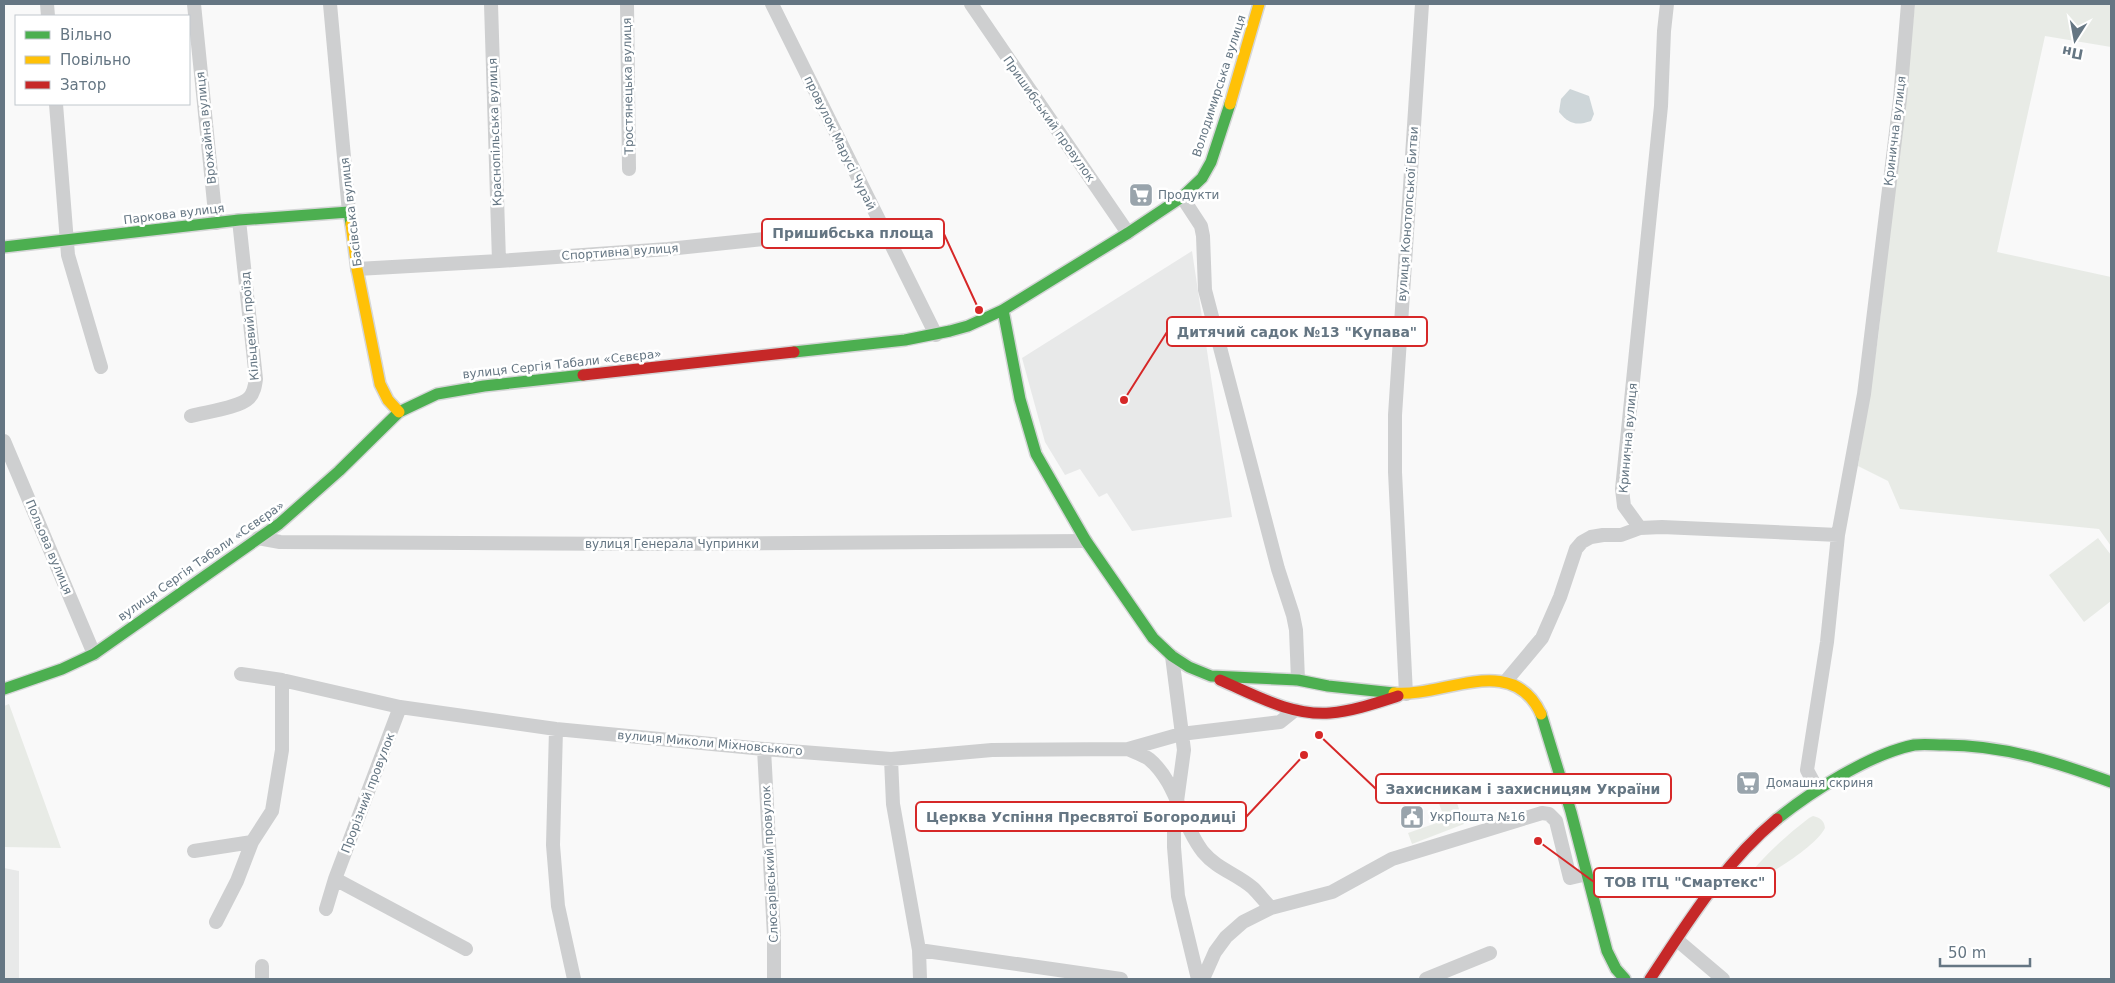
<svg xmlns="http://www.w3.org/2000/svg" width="2115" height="983" font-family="'DejaVu Sans',sans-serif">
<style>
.built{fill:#e8e9e9}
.green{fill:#e8ebe6}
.water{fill:#ced6d9}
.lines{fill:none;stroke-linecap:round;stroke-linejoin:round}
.fast-casing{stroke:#d5d6d7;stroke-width:14}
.slow-casing{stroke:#d5d6d7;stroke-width:14}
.jam-casing{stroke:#d5d6d7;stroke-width:14}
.street{stroke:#cecfd0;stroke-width:14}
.fast{stroke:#4caf50;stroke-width:11}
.slow{stroke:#ffc107;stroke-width:11}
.jam{stroke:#c62828;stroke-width:11}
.labels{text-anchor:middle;stroke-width:5;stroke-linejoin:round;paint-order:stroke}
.street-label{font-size:12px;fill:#657683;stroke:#fff}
.poi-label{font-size:12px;fill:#657683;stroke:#fff;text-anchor:start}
.leader{fill:none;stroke:#d62828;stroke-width:2}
.callout-dot{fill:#d62828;stroke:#fff;stroke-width:2}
.callout{fill:#fff;stroke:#d62828;stroke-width:2}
.callout-label{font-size:14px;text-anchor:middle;font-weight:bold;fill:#657683}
</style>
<rect width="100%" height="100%" fill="#f9f9f9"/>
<!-- built -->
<path class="built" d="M 1192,251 L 1232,517 L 1132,531 L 1107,493 L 1099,497 L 1080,469 L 1065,475 L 1045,442 L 1022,358 Z
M 4,868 L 19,871 L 19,979 L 4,979 Z"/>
<!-- green -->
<path class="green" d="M 1915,4 L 2111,4 L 2111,47 L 2045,36 L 1997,252 L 2111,277 L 2111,546 L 2099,529 L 1900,509 L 1888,481 L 1858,466 L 1878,338 Z
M 2098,538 L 2111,555 L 2111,601 L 2084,622 L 2049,575 Z
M 9,704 L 61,848 L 4,847 L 4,706 Z
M 1453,791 L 1464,824 L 1412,844 L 1408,833 L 1445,820 L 1437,798 Z
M 1813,816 C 1820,818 1824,820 1825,828 C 1815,848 1762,880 1739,888 C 1759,860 1782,839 1809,818 Z"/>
<!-- water -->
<path class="water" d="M 1570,89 L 1589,96 L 1594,114 L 1591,121 C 1576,126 1569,124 1559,112 L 1561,99 Z"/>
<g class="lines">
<defs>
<path id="fast" d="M 4,247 L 239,220 L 349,212 L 351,224
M 1003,310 L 1020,399 L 1036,454 L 1086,541 L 1153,638 L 1172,656 L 1189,667 L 1211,676 L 1298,680 L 1328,686 L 1394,693
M 794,352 L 905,340 L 950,331 L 968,326 L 1003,310 L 1128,233 L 1182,197 L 1202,178 L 1211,162 L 1230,104
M 4,689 L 62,669 L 94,654 L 279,524 L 339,471 L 399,412 L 437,394 L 484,386 L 583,375
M 1541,714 L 1571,812 L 1607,951 L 1616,969 L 1625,979
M 1777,819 C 1812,791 1870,754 1914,745 C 1924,744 1934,745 1944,745 C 2003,745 2056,762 2111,782"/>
<path id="slow" d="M 1230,104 L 1259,4
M 351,224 L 357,269 L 380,384 L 388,400 L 399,412
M 1394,693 C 1443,698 1512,651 1541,714"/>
<path id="jam" d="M 583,375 L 794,352
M 1220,680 C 1255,695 1291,716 1330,713 C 1353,711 1376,703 1398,696
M 1650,979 C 1688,922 1724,863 1777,819"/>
</defs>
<!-- fast casing -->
<use href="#fast" class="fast-casing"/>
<!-- slow casing -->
<use href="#slow" class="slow-casing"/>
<!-- jam casing -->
<use href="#jam" class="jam-casing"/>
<!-- street -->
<path class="street" d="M 47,4 L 48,16
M 194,4 L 216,223
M 330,4 L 349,212
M 491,4 L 499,261
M 627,4 L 629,169
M 772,4 L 936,335
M 971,4 L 1128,233
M 56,104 L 68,255 L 101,367
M 1182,197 L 1201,226 L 1203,236 L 1205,290 L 1278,569 L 1293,615 L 1296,630 L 1298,680
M 357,269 L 499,261 L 668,249 L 881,227
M 191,416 C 205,412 239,408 249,398 C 254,393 255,386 256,379 L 239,220
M 4,441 L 94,654
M 1640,528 L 1624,506 L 1622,489 L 1661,106 L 1664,31 L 1667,4
M 258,538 L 280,542 L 640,544 L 1086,541
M 1172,656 L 1184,750 L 1174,823 L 1174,847 L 1178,896 L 1198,979
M 241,674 L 282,680 L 400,707 L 556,729 L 764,749 L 891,759 L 992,750 L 1128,749 L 1181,734 L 1280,722 L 1295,710
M 1506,681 L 1542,638 L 1560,597 L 1576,549 L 1582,542 L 1591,537 L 1603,535 L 1621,535 L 1640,528 L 1662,527 L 1838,535
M 1406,694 L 1395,472 L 1395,415 L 1422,4
M 556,729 L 553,845 L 558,906 L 574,979
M 764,749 L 774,936 L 774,979
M 1128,749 C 1134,752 1143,755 1149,759 C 1177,782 1181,824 1203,852 C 1217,869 1237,874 1253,888 C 1259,894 1265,902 1271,908
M 891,759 L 893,804 L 919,950 L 920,979
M 1817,789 L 1807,770 L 1827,642 L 1838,535 L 1864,394 L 1900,99 L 1908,4
M 194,851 L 252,842
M 335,879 L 466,949
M 326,909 L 335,879 L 400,707
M 216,922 L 237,881 L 252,842 L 272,811 L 282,750 L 282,680
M 1677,940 L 1723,979
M 919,950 L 1121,979
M 262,966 L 262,979
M 1203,979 L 1215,952 L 1226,937 L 1243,922 L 1271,908 L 1332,892 L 1392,859 L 1542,813 L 1549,814 L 1556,821 L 1570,878 L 1587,874
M 1426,979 L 1490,953"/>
<!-- fast -->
<use href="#fast" class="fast"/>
<!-- slow -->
<use href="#slow" class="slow"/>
<!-- jam -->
<use href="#jam" class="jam"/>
</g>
<!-- icons -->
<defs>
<symbol id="supermarket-square" viewBox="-11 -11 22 22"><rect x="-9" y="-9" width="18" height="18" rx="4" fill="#99a4ac" stroke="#fff"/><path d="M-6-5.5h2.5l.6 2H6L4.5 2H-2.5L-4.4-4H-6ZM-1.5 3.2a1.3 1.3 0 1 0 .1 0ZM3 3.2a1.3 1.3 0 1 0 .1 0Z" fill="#fff"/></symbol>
<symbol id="civic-square" viewBox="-11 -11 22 22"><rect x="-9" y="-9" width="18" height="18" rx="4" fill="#99a4ac" stroke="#fff"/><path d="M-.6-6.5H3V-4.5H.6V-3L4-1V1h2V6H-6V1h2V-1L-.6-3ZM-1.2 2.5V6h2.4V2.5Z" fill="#fff"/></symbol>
</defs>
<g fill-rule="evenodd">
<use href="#supermarket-square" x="1127" y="181" width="28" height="28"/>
<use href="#supermarket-square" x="1734" y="769" width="28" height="28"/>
<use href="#civic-square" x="1398" y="803" width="28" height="28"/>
</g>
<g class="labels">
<!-- street labels -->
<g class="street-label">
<text transform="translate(628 86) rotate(-91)" y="4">Тростянецька вулиця</text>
<text transform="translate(1219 86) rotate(-72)" y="4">Володимирська вулиця</text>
<text transform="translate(1049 119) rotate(55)" y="4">Пришибський провулок</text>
<text transform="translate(206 128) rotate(-96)" y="4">Врожайна вулиця</text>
<text transform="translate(1895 131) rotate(-83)" y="4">Кринична вулиця</text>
<text transform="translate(495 132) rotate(-92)" y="4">Краснопільська вулиця</text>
<text transform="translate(840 143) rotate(64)" y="4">провулок Марусі Чурай</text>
<text transform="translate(351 212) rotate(-97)" y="4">Басівська вулиця</text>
<text transform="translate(174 214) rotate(-7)" y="4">Паркова вулиця</text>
<text transform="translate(1408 214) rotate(-86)" y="4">вулиця Конотопської Битви</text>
<text transform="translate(620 252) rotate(-4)" y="4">Спортивна вулиця</text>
<text transform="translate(250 326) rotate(-95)" y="4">Кільцевий проїзд</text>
<text transform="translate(562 364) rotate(-6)" y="4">вулиця Сергія Табали «Сєвєра»</text>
<text transform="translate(1628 438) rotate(-85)" y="4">Кринична вулиця</text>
<text x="672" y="548">вулиця Генерала Чупринки</text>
<text transform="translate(49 547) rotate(67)" y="4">Польова вулиця</text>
<text transform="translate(201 561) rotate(-35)" y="4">вулиця Сергія Табали «Сєвєра»</text>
<text transform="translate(710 743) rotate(5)" y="4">вулиця Миколи Міхновського</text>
<text transform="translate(368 793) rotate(-69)" y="4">Прорізний провулок</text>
<text transform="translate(770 864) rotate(-93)" y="4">Слюсарівський провулок</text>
</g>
<!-- poi labels -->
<g class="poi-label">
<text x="1158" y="199">Продукти</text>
<text x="1766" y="787">Домашня скриня</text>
<text x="1430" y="821">УкрПошта №16</text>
</g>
</g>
<!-- callouts -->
<path class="leader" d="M979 310L944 234M1124 400L1167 332M1319 735L1376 789M1304 755L1246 817M1538 841L1594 882"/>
<g class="callout-dot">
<circle cx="979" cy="310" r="5"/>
<circle cx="1124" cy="400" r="5"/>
<circle cx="1319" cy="735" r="5"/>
<circle cx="1304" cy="755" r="5"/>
<circle cx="1538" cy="841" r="5"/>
</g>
<g class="callout">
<rect x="762" y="219" width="182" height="29" rx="5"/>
<rect x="1167" y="317" width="260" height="29" rx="5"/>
<rect x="1376" y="774" width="295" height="29" rx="5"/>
<rect x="916" y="802" width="330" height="29" rx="5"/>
<rect x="1594" y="868" width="181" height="29" rx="5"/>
</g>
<g class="callout-label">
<text x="853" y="238">Пришибська площа</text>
<text x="1297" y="337">Дитячий садок №13 "Купава"</text>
<text x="1523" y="794">Захисникам і захисницям України</text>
<text x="1081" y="822">Церква Успіння Пресвятої Богородиці</text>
<text x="1685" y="887">ТОВ ІТЦ "Смартекс"</text>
</g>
<!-- border -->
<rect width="2115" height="983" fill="none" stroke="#657683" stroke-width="10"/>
<!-- legend -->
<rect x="15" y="15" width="175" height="90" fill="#ffffff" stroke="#c1c8cd"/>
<rect x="25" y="31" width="25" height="8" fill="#4caf50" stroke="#c1c8cd"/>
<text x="60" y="40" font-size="15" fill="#657683">Вільно</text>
<rect x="25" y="56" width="25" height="8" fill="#ffc107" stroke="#c1c8cd"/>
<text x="60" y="65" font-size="15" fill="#657683">Повільно</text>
<rect x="25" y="81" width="25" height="8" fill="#c62828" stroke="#c1c8cd"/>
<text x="60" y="90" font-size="15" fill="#657683">Затор</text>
<!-- north arrow -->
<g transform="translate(2075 40) rotate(191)" stroke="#ffffff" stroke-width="4" paint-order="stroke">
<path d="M0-4L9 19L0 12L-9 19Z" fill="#657683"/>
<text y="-8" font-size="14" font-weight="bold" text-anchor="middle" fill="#657683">Пн</text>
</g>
<!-- scale -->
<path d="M1940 958v8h90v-8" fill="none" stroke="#657683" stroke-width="2.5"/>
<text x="1948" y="958" font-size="15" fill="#657683" stroke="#ffffff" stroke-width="4" paint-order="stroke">50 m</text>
</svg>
